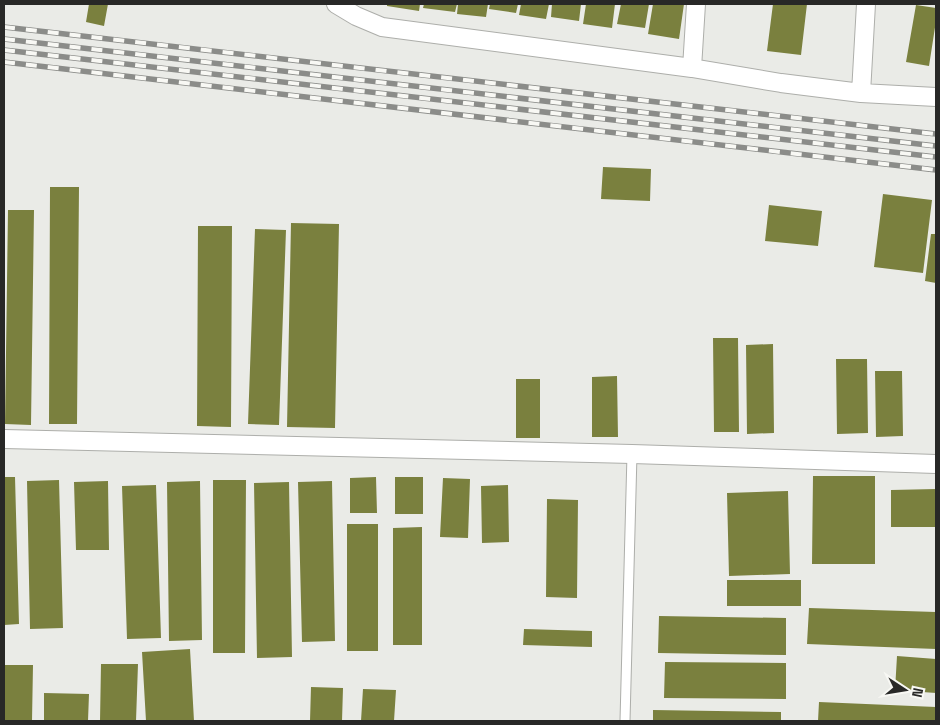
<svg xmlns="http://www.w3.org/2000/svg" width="940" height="725" font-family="'Space Grotesk',sans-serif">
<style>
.building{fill:#7a803e}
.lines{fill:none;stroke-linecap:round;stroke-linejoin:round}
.lane-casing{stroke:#adaeaa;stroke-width:11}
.street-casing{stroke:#adaeaa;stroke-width:20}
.lane{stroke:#fff;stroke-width:9}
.street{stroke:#fff;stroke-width:18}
.rail-casing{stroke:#8b8c89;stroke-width:5.5}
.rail{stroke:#f8f8f4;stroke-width:4;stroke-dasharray:11;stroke-linecap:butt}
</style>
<rect width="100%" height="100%" fill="#eaebe7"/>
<!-- building -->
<path class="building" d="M 89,4 L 108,4 L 104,26 L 86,22 Z
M 387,4 L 420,4 L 419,11 L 387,6 Z
M 424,4 L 457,4 L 455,12 L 423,8 Z
M 458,4 L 488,4 L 486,17 L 457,14 Z
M 490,4 L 518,4 L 516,13 L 489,9 Z
M 521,4 L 549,4 L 546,19 L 519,15 Z
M 552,4 L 581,4 L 579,21 L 551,17 Z
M 586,4 L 615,4 L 612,28 L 583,24 Z
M 621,4 L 649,4 L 645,28 L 617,24 Z
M 653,4 L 684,4 L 679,39 L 648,34 Z
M 773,4 L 807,4 L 801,55 L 767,51 Z
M 916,5 L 936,8 L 936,21 L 929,66 L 906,62 Z
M 603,167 L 651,169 L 650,201 L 601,199 Z
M 50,187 L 79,187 L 77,424 L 49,424 Z
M 883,194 L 932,200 L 923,273 L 874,267 Z
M 769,205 L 822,211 L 818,246 L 765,241 Z
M 8,210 L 34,210 L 31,425 L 5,424 Z
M 291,223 L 339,224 L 335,428 L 287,427 Z
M 198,226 L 232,226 L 231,427 L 197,426 Z
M 255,229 L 286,230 L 279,425 L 248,424 Z
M 931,234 L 936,234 L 936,283 L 925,281 Z
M 713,338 L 738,338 L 739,432 L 714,432 Z
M 773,344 L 774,433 L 747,434 L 746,345 Z
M 836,359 L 867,359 L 868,433 L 837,434 Z
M 875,371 L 902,371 L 903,436 L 876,437 Z
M 617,376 L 618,437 L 592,437 L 592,377 Z
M 516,379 L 540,379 L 540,438 L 516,438 Z
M 813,476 L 875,476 L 875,564 L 812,564 Z
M 4,477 L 15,477 L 19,624 L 4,625 Z
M 376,477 L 377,513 L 350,513 L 350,478 Z
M 395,477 L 423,477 L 423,514 L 395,514 Z
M 443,478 L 470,479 L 468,538 L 440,537 Z
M 59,480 L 63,628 L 30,629 L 27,481 Z
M 213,480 L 246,480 L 245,653 L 213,653 Z
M 108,481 L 109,550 L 76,550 L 74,482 Z
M 200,481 L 202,640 L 169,641 L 167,482 Z
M 332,481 L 335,641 L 302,642 L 298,482 Z
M 289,482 L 292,657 L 257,658 L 254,483 Z
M 156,485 L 161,638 L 127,639 L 122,486 Z
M 508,485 L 509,542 L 482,543 L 481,486 Z
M 936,489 L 936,527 L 891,527 L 891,490 Z
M 788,491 L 790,574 L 729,576 L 727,493 Z
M 547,499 L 578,500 L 577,598 L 546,597 Z
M 347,524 L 378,524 L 378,651 L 347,651 Z
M 422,527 L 422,645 L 393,645 L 393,528 Z
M 727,580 L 801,580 L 801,606 L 727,606 Z
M 809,608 L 936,612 L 936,649 L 807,644 Z
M 659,616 L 786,618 L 786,655 L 658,653 Z
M 524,629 L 592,631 L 592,647 L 523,645 Z
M 190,649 L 194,721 L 146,721 L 142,652 Z
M 897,656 L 936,659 L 936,693 L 895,690 Z
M 665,662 L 786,663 L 786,699 L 664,698 Z
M 101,664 L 138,664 L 136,721 L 100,721 Z
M 4,665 L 33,665 L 32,721 L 4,721 Z
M 311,687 L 343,688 L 342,721 L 310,721 Z
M 363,689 L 396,690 L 394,721 L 361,721 Z
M 44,693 L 89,694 L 88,721 L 44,721 Z
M 819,702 L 936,707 L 936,721 L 818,721 Z
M 653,710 L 781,712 L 781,721 L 653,721 Z"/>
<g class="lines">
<defs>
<path id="lane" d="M 625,721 L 632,454"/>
<path id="street" d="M 336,4 L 356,16 L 382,27 L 692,68 L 781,83 L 861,93 L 936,97
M 692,68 L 696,4
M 861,93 L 866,4
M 4,439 L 632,454 L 936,464"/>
</defs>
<!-- lane casing -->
<use href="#lane" class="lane-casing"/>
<!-- street casing -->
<use href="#street" class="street-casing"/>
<!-- lane -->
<use href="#lane" class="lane"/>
<!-- street -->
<use href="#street" class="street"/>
<defs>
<path id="rail" d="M 4,27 L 936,134
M 4,39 L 936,146
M 4,50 L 936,157
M 4,62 L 936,170"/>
</defs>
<!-- rail casing -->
<use href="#rail" class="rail-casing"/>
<!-- rail -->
<use href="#rail" class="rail"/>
</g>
<!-- border -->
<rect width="940" height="725" fill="none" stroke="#282827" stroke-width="10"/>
<!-- north arrow -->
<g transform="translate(905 690) rotate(102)" stroke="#f8f8f4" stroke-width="4" paint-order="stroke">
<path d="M0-4L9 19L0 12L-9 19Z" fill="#282827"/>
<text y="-8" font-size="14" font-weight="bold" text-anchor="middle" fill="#282827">N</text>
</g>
</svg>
